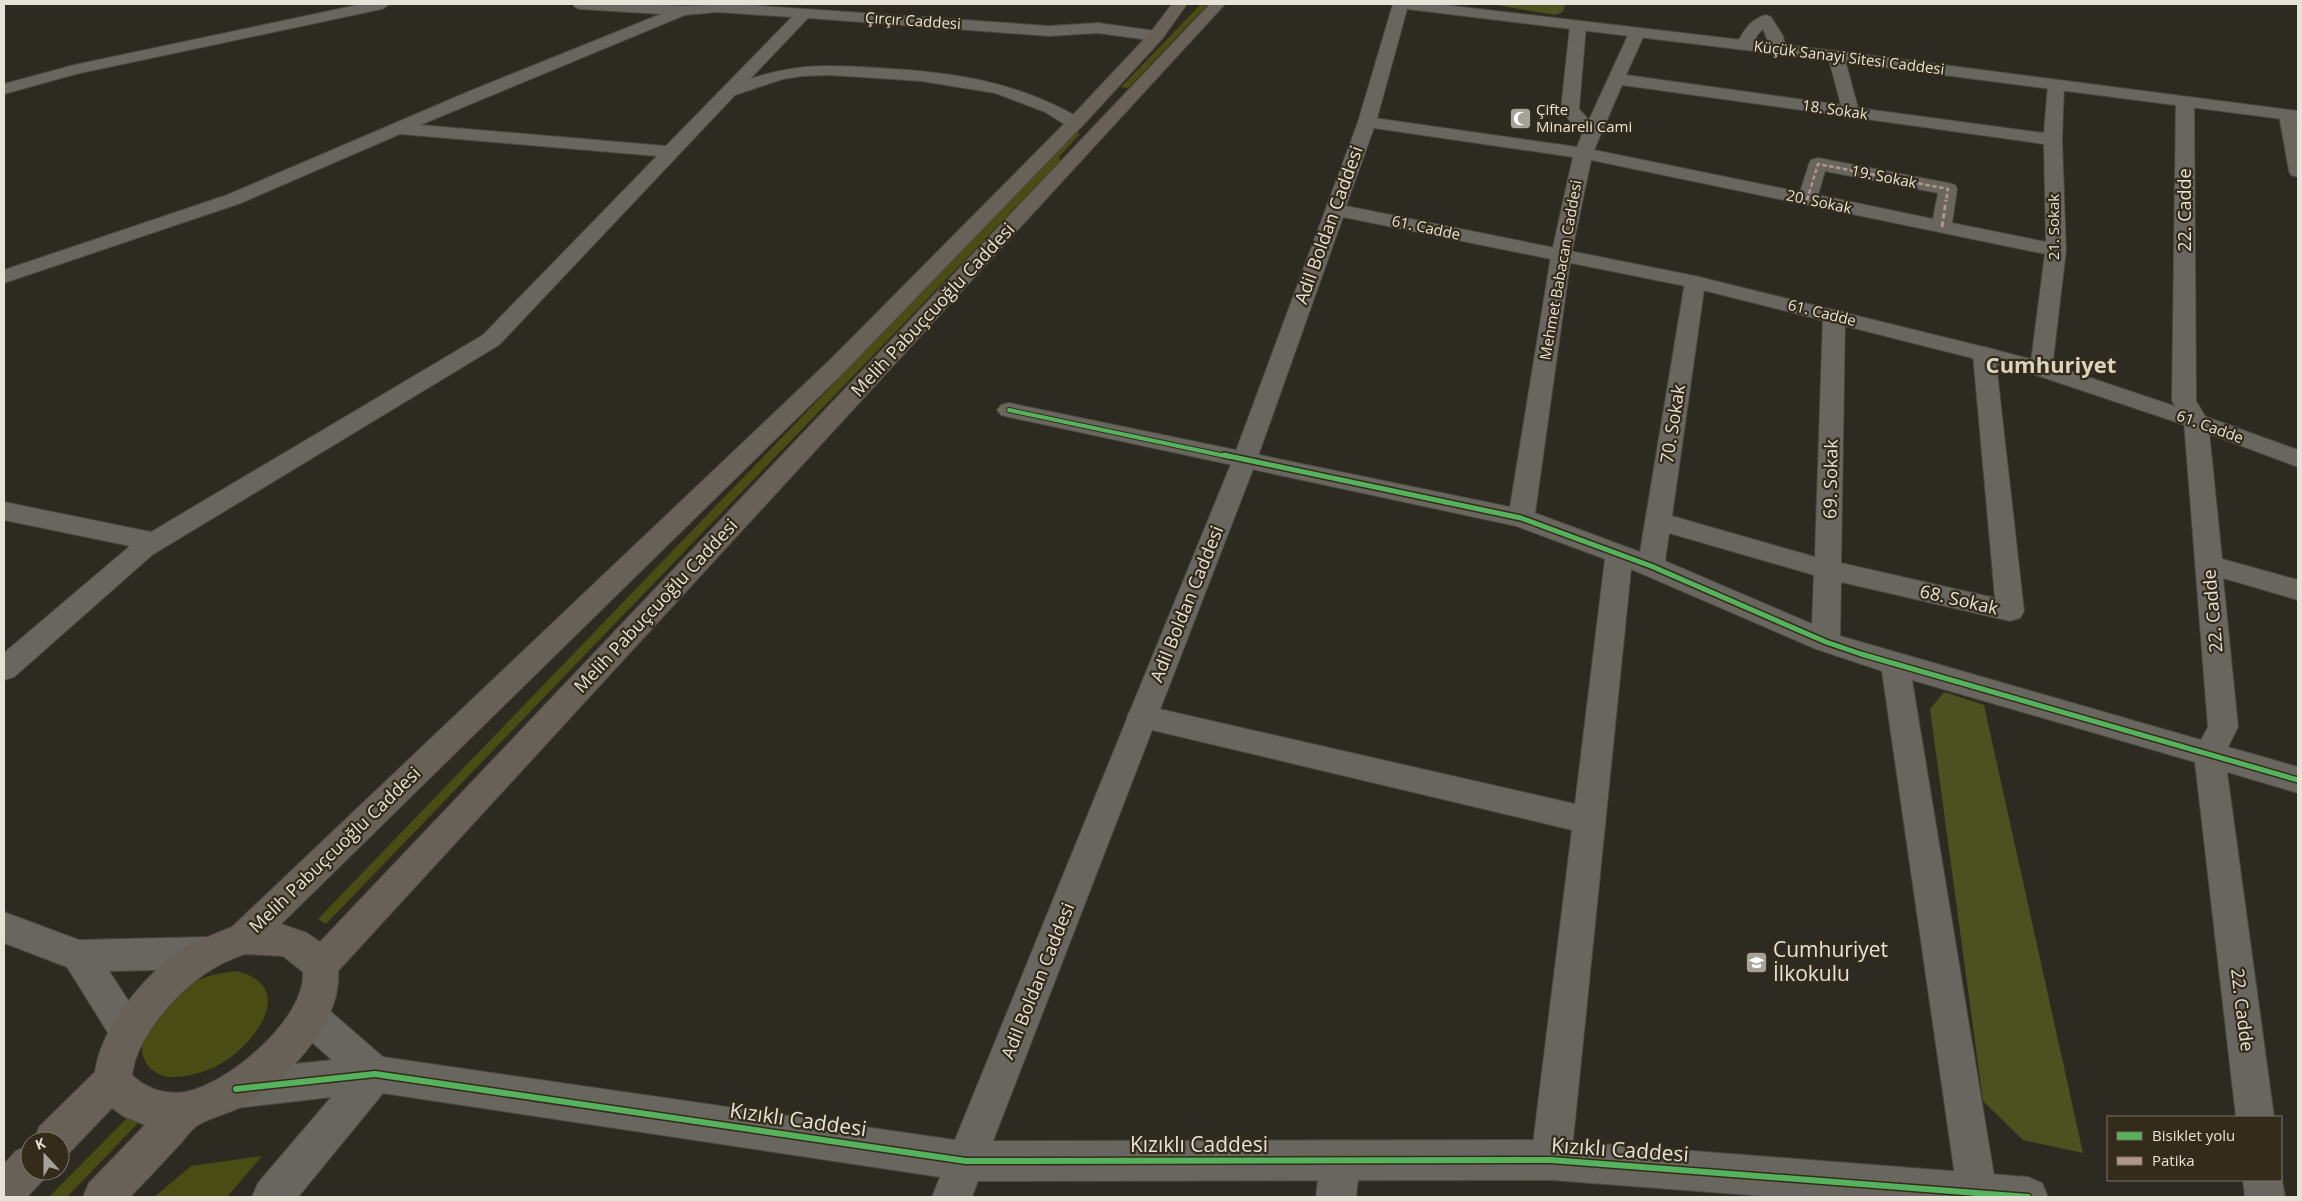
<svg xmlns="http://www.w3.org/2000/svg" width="2302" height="1201" font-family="'Open Sans',sans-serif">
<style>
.green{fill:#4a4d13}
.forest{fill:#4d501f}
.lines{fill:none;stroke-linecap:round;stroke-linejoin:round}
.minor-casing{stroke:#4b4840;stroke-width:2}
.tertiary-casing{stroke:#4b4840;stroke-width:2}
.primary-casing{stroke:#4b4840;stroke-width:2}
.minor{fill:#68665f;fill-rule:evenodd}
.tertiary{fill:#68665f;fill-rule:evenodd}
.primary{fill:#686158;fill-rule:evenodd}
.quiet-far1{stroke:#b2968c;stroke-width:2.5;stroke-dasharray:4.5 2.5;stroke-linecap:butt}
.quiet{stroke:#b2968c;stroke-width:3;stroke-dasharray:5.5 3;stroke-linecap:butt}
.cycleway-far2-casing{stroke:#332c1b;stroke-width:6}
.cycleway-far1-casing{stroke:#332c1b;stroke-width:8}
.cycleway-casing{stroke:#332c1b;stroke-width:9}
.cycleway-far2{stroke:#56b35d;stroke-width:4}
.cycleway-far1{stroke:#56b35d;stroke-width:5}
.cycleway{stroke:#56b35d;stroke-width:6}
.labels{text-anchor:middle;stroke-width:4.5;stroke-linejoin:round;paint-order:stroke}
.far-street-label{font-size:15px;fill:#e7e2d7;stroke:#332c1b}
.far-poi-label{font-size:15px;fill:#e7e2d7;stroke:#332c1b;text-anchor:start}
.street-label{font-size:18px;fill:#e7e2d7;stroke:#332c1b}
.near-poi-label{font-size:21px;fill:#e7e2d7;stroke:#332c1b;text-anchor:start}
.near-street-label{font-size:21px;fill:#e7e2d7;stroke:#332c1b}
.district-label{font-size:22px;font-weight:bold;fill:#dbd3bd;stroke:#332c1b}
</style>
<rect width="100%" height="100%" fill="#2d2a21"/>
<!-- green -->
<path class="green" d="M 1201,4 L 1208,4 L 1128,88 L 1121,87 Z
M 1076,132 L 1080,134 L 1059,157 L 1060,161 L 326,924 L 318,919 Z
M 236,971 C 295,985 260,1037 228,1059 C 211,1071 191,1077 171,1077 C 163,1077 153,1072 148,1066 C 133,1044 149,1023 164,1007 C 169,1001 174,994 180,990 C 197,978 216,973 236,971 Z
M 130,1115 L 139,1122 L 67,1197 L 49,1197 Z
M 262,1156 L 227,1197 L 154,1197 L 191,1166 Z"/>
<!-- forest -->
<path class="forest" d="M 1490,4 L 1565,4 L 1565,5 L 1563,12 L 1555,15 Z
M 1944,692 L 1984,705 L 2083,1153 L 2023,1140 L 1983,1101 L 1930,709 Z"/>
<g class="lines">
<defs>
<path id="minor" d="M 362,4 L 390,4 L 382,9 L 76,74 L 4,94 L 4,84 L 74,65 Z
M 573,4 L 643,4 L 682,6 L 735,4 L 1049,26 L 1098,23 L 1156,31 L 1162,33 L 1164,36 L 1162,39 L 1156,41 L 1098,33 L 1049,36 L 808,18 L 750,79 C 797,63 830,65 878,68 C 952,72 1016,81 1081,119 L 1084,123 L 1081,127 L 1069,127 L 1045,112 L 995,93 L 921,81 L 830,75 L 802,76 L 783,79 L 735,95 L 499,345 L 152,555 L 14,677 L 4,680 L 4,653 L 130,546 L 4,520 L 4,502 L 151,532 L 483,335 L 657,156 L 400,134 L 241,203 L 4,283 L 4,270 L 227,195 L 470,91 L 661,14 L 580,9 L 575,7 ZM 717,12 L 792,17 L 666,146 L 420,125 L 685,15 Z
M 1766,15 L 1771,17 L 1783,36 L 1786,49 L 1784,52 L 1772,52 L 1763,29 L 1758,34 L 1750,48 L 1738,48 L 1736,45 C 1743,32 1750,19 1766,15 Z
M 1578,21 L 1583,23 L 1586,26 L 1579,109 L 1589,120 L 1629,33 L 1631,30 L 1643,30 L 1645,33 L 1626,75 L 1841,105 L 1828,56 L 1830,53 L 1842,53 L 1844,56 L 1858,108 L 2044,133 L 2048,85 L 2050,81 L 2062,81 L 2064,85 L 2062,140 L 2066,250 L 2052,369 L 2049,374 L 2041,376 L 2033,374 L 2030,369 L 2045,254 L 1591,160 L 1571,256 L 1535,513 L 1640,552 L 1685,282 L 1688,278 L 1695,276 L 1702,278 L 1705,282 L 1672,516 L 1815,557 L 1823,316 L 1826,311 L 1834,310 L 1842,311 L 1845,316 L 1841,563 L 1995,598 L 1973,354 L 1976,349 L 1984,347 L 1992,349 L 1995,354 L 2024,611 L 2020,618 L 2010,621 L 1841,582 L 1840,636 L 2201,740 L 2208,727 L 2184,421 L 2172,401 L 2176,102 L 2179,98 L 2191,98 L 2194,102 L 2196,401 L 2208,421 L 2222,559 L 2298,580 L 2298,600 L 2223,578 L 2238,727 L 2228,747 L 2298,767 L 2298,793 L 2227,772 L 2274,1117 L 2236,1117 L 2195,762 L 1912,680 L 1997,1194 L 1996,1197 L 1958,1197 L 1882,671 L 1816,649 L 1631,569 L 1571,1160 L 1565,1174 L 1551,1180 L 1537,1174 L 1531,1160 L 1572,830 L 1131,725 L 1127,717 L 1131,709 L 1142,705 L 1575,804 L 1605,559 L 1516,526 L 1009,417 L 1001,415 L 997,410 L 1001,405 L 1009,403 L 1510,507 L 1551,256 L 1573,157 L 1367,127 L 1361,126 L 1358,122 L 1361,118 L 1367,117 L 1577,147 L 1583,132 L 1573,125 L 1561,109 L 1570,26 L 1573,23 ZM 1622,85 L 2044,144 L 2046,242 L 1952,223 L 1957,189 L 1955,185 L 1948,183 L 1818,158 L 1811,160 L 1809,164 L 1800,192 L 1594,150 ZM 1825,171 L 1938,193 L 1933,219 L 1818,195 ZM 1669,533 L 1814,575 L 1812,624 L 1665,561 Z
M 2288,110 L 2294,111 L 2298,123 L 2298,177 L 2291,175 L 2289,171 L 2279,115 L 2282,111 Z
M 375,1056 L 388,1061 L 394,1074 L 388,1087 L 298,1197 L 252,1197 L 258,1183 L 362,1061 Z
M 1340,1141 L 1354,1147 L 1360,1161 L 1356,1197 L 1316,1197 L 1320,1161 L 1326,1147 Z
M 2281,1175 L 2285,1197 L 2245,1197 L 2243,1180 L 2281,1180 Z"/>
<path id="tertiary" d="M 1393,4 L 1436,4 L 1836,51 L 2298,111 L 2298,121 L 1836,61 L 1407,9 L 1376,122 L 1346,206 L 1695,276 L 1992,349 L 2049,364 L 2204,416 L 2298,450 L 2298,467 L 2188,426 L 2033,374 L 1976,359 L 1695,288 L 1343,217 L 1257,459 L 993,1141 L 1551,1140 L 2028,1177 L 2042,1183 L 2048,1197 L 1776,1197 L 1551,1180 L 978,1181 L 972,1197 L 932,1197 L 940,1177 L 375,1092 L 236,1108 L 223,1102 L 217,1089 L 223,1076 L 236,1070 L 332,1060 L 296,1028 L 291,1016 L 296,1004 L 309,999 L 322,1004 L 383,1057 L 955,1140 L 1233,459 L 1358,122 Z
M 4,912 L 79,940 L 208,937 L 220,942 L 225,953 L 220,964 L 208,969 L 109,971 L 141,1020 L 146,1032 L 141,1044 L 128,1049 L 115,1044 L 67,967 L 4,943 Z"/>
<path id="primary" d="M 1172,4 L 1187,4 L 1162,39 L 1084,124 L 847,369 L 281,924 L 307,933 L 320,942 L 1210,4 L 1225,4 L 338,971 C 342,1022 289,1076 250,1102 C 234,1113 213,1116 198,1125 C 191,1129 185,1139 180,1144 C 163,1162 147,1180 130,1197 L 83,1197 L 89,1183 L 145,1125 L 123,1116 L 112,1108 L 67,1155 L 60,1157 L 60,1141 L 34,1141 L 39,1127 L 95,1072 C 101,1029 139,982 173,956 C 191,943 212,935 232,927 L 831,359 L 1072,116 L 1150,33 ZM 245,954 L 283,956 L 303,972 C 306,1019 228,1084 185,1092 C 166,1095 146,1089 132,1075 C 137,1033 184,983 221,964 C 229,960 237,957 245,954 Z
M 30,1145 L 30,1171 L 47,1171 L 44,1179 L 27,1197 L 4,1197 L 4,1164 L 16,1151 Z"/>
</defs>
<!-- minor casing -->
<use href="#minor" class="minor-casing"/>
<!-- tertiary casing -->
<use href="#tertiary" class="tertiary-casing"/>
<!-- primary casing -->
<use href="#primary" class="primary-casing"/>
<!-- minor -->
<use href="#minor" class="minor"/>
<!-- tertiary -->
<use href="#tertiary" class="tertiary"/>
<!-- primary -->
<use href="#primary" class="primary"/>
<!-- quiet-far1 -->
<path class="quiet-far1" d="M 1807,200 L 1818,164 L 1948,189 L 1946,201"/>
<!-- quiet -->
<path class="quiet" d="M 1942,227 L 1946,200"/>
<defs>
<path id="cycleway-far2" d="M 1009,410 L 1230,457"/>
<path id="cycleway-far1" d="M 1224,455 L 1521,518 L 1651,566 L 1826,642 L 1861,654 L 2298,780"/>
<path id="cycleway" d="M 236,1089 L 375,1074 L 966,1161 L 1551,1160 L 2028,1197"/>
</defs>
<!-- cycleway-far2 casing -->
<use href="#cycleway-far2" class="cycleway-far2-casing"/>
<!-- cycleway-far1 casing -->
<use href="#cycleway-far1" class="cycleway-far1-casing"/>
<!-- cycleway casing -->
<use href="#cycleway" class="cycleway-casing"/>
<!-- cycleway-far2 -->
<use href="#cycleway-far2" class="cycleway-far2"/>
<!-- cycleway-far1 -->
<use href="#cycleway-far1" class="cycleway-far1"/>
<!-- cycleway -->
<use href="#cycleway" class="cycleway"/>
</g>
<!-- icons -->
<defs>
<symbol id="mosque-square" viewBox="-11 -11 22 22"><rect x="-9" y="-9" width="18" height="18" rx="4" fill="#a6a297" stroke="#332c1b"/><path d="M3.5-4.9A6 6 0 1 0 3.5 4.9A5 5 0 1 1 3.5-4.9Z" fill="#fff"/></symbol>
<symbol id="school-square" viewBox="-11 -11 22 22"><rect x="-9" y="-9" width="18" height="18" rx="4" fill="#a6a297" stroke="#332c1b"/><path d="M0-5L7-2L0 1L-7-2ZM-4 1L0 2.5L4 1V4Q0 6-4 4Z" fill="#fff"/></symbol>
</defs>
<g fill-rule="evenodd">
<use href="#mosque-square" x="1508" y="106" width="25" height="25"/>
<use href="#school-square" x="1744" y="950" width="25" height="25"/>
</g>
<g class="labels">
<!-- far-street labels -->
<g class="far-street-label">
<text transform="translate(913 21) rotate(4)" y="5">Çırçır Caddesi</text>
<text transform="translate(1849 58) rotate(7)" y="5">Küçük Sanayi Sitesi Caddesi</text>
<text transform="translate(1835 110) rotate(8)" y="5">18. Sokak</text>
<text transform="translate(1884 177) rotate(11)" y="5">19. Sokak</text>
<text transform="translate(1819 202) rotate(12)" y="5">20. Sokak</text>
<text transform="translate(2054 227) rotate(-90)" y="5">21. Sokak</text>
<text transform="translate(1426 228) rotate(12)" y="5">61. Cadde</text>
<text transform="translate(1561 270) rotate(-80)" y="5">Mehmet Babacan Caddesi</text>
<text transform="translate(1822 313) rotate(14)" y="5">61. Cadde</text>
<text transform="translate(2210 427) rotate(20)" y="5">61. Cadde</text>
</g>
<!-- far-poi labels -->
<g class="far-poi-label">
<text x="1536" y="115">Çifte<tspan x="1536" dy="17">Minareli Cami</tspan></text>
</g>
<!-- street labels -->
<g class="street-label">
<text transform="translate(2185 210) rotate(-90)" y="6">22. Cadde</text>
<text transform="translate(1329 225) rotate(-70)" y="6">Adil Boldan Caddesi</text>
<text transform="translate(933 310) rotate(-47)" y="6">Melih Pabuçcuoğlu Caddesi</text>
<text transform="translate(1673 424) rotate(-81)" y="6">70. Sokak</text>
<text transform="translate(1831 479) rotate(-89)" y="6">69. Sokak</text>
<text transform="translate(1959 600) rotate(13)" y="6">68. Sokak</text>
<text transform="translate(1187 604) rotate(-68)" y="6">Adil Boldan Caddesi</text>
<text transform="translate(656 606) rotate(-47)" y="6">Melih Pabuçcuoğlu Caddesi</text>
<text transform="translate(2213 611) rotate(-95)" y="6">22. Cadde</text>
<text transform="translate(335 850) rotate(-44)" y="6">Melih Pabuçcuoğlu Caddesi</text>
<text transform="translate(1038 981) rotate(-68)" y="6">Adil Boldan Caddesi</text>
<text transform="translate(2242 1010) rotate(83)" y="6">22. Cadde</text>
</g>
<!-- near-poi labels -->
<g class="near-poi-label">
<text x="1773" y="957">Cumhuriyet<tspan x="1773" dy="24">İlkokulu</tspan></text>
</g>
<!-- near-street labels -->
<g class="near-street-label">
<text transform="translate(798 1120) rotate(8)" y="7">Kızıklı Caddesi</text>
<text x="1199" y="1152">Kızıklı Caddesi</text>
<text transform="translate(1620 1150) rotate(4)" y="7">Kızıklı Caddesi</text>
</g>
<!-- district labels -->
<g class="district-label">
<text x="2051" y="373">Cumhuriyet</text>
</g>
</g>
<!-- border -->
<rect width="2302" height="1201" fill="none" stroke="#e7e2d7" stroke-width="10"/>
<!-- legend -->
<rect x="2107" y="1116" width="175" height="65" fill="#332c1b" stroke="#7b7566"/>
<rect x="2117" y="1132" width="25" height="8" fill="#56b35d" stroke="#7b7566"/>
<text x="2152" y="1141" font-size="15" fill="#e7e2d7">Bisiklet yolu</text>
<rect x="2117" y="1157" width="25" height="8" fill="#b2968c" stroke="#7b7566"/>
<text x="2152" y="1166" font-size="15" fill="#e7e2d7">Patika</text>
<!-- north arrow -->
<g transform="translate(45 1156) rotate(339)"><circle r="24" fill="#332c1b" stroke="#7b7566"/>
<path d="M0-4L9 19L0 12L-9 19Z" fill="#a6a297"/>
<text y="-8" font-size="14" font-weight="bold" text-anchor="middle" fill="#e7e2d7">K</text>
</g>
</svg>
